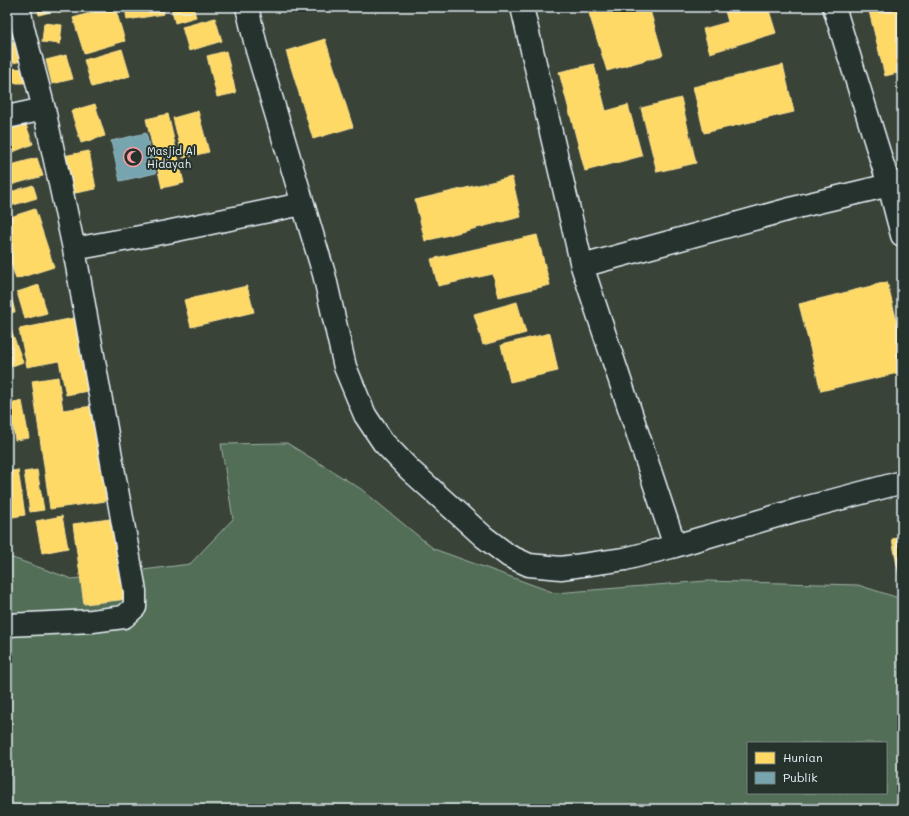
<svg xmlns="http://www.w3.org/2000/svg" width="909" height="816" font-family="Mali,sans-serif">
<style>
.green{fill:#536e56;stroke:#9eb0a7;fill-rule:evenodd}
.homes{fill:#ffd966;stroke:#f8e092}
.public{fill:#76a5af;stroke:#98bcc5}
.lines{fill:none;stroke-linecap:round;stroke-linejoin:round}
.minor-casing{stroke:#e8f1f8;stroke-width:25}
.minor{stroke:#26332d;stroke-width:22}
.labels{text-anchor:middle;stroke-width:4;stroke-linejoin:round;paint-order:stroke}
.poi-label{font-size:11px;fill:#e8f1f8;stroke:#26332d;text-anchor:start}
</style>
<rect width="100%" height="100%" fill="#3a4338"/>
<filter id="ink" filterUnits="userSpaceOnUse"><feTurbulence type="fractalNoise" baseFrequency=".025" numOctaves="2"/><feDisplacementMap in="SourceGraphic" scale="8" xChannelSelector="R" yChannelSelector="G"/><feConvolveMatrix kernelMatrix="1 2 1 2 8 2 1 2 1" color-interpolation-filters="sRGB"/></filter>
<g filter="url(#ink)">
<!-- green -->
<path class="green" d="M 287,443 L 361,489 L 434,549 L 555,593 L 706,581 L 858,585 L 902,599 L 902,809 L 7,809 L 7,556 L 72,579 L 190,564 L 233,519 L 221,444 ZM 748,743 L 886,743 L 886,793 L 748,793 Z"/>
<!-- homes -->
<path class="homes" d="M 7,7 L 9,7 L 11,15 L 7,16 Z
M 37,7 L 56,7 L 57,10 L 39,15 Z
M 58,7 L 77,7 L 60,13 Z
M 80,7 L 94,7 L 81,11 Z
M 110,7 L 115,7 L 125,41 L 84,53 L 73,18 Z
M 125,7 L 163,7 L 164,14 L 127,20 Z
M 171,7 L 193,7 L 196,17 L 175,23 Z
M 587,7 L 649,7 L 663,55 L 607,71 Z
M 724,7 L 768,7 L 776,33 L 710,53 L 703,29 L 728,22 Z
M 868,7 L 902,7 L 902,72 L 885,76 Z
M 215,18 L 222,41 L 189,51 L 182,27 Z
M 11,21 L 15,38 L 7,39 L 7,22 Z
M 44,23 L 62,25 L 60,44 L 42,42 Z
M 24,39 L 28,60 L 7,64 L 7,43 Z
M 325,39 L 353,127 L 313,139 L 286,51 Z
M 122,49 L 130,76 L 92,87 L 84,60 Z
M 226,51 L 236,93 L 217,97 L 207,56 Z
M 66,55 L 73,79 L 52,84 L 46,60 Z
M 594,64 L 606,111 L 628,105 L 642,156 L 585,171 L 559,72 Z
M 783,65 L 794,112 L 704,133 L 693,87 Z
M 7,68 L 27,69 L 27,83 L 7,83 Z
M 681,98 L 696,163 L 657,172 L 641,108 Z
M 95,104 L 105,136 L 81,143 L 71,111 Z
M 198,111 L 209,152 L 183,158 L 173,118 Z
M 168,114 L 184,183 L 162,188 L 146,119 Z
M 23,117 L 33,144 L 13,152 L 7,134 L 7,122 Z
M 89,151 L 96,189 L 65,195 L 58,157 Z
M 37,158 L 43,176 L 7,186 L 7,166 Z
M 512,177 L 521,217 L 425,241 L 415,200 Z
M 33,185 L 37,198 L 7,207 L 7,193 Z
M 35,209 L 54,267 L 16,279 L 7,252 L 7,218 Z
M 537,235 L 550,285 L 499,297 L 493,274 L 438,286 L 431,259 Z
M 887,282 L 902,342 L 902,372 L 821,391 L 799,304 Z
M 39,285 L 47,313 L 25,319 L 17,292 Z
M 247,286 L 254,312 L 191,327 L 184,300 Z
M 7,288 L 9,288 L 15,312 L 7,313 Z
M 517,302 L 526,333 L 483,345 L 474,314 Z
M 74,318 L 88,391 L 66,395 L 59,361 L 27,367 L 19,329 Z
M 9,324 L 23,362 L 7,368 L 7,325 Z
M 550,333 L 558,371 L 510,382 L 501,345 Z
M 58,377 L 63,410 L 93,406 L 106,501 L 50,509 L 32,381 Z
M 22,401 L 29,438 L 15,440 L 9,403 Z
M 18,470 L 25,515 L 7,518 L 7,472 Z
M 37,470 L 44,510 L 30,512 L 24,472 Z
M 902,500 L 902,523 L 898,501 Z
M 62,516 L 68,548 L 42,553 L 36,521 Z
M 117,518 L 128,599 L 84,604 L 73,524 Z
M 902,537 L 902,574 L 899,575 L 892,539 Z"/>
<!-- public -->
<path class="public" d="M 146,133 L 156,173 L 120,181 L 111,141 Z"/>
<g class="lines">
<defs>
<path id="minor" d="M 19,7 L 23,28 L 44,109 L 74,249 L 167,232 L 302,204
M 247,7 L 257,50 L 324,274 L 345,367 L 365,415 L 383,442 L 410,470 L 484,537 L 509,556 L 529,565 L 561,568 L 625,559 L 675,546
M 522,7 L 582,266 L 675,546 L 797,510 L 899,483 L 902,482
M 834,7 L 889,185 L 902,235
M 7,117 L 44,109
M 582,266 L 801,206 L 902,182
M 7,625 L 92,621 L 124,617 L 135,607 L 135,591 L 74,249"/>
</defs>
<!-- minor casing -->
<use href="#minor" class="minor-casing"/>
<!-- minor -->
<use href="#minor" class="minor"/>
</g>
</g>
<!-- icons -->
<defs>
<symbol id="mosque-ring" viewBox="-11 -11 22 22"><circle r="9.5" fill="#26332d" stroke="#ff9aa2" stroke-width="1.5"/><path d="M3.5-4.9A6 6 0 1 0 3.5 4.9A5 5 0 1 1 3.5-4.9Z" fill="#ff9aa2"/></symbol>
</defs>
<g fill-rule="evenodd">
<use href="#mosque-ring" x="122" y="146" width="22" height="22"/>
</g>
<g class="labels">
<!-- poi labels -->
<g class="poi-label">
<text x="147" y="155">Masjid Al<tspan x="147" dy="13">Hidayah</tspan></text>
</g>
</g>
<!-- margin -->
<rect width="909" height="816" fill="none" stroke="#26332d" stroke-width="24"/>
<rect x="12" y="12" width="885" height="792" fill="none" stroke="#e8f1f8" stroke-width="1.5" filter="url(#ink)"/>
<!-- legend -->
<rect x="747" y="742" width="140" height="52" fill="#26332d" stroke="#747f7e"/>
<rect x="755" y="752" width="20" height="12" fill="#ffd966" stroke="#747f7e"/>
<text x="783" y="762" font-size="12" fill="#e8f1f8">Hunian</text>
<rect x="755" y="772" width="20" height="12" fill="#76a5af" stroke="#747f7e"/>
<text x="783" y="782" font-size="12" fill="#e8f1f8">Publik</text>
</svg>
